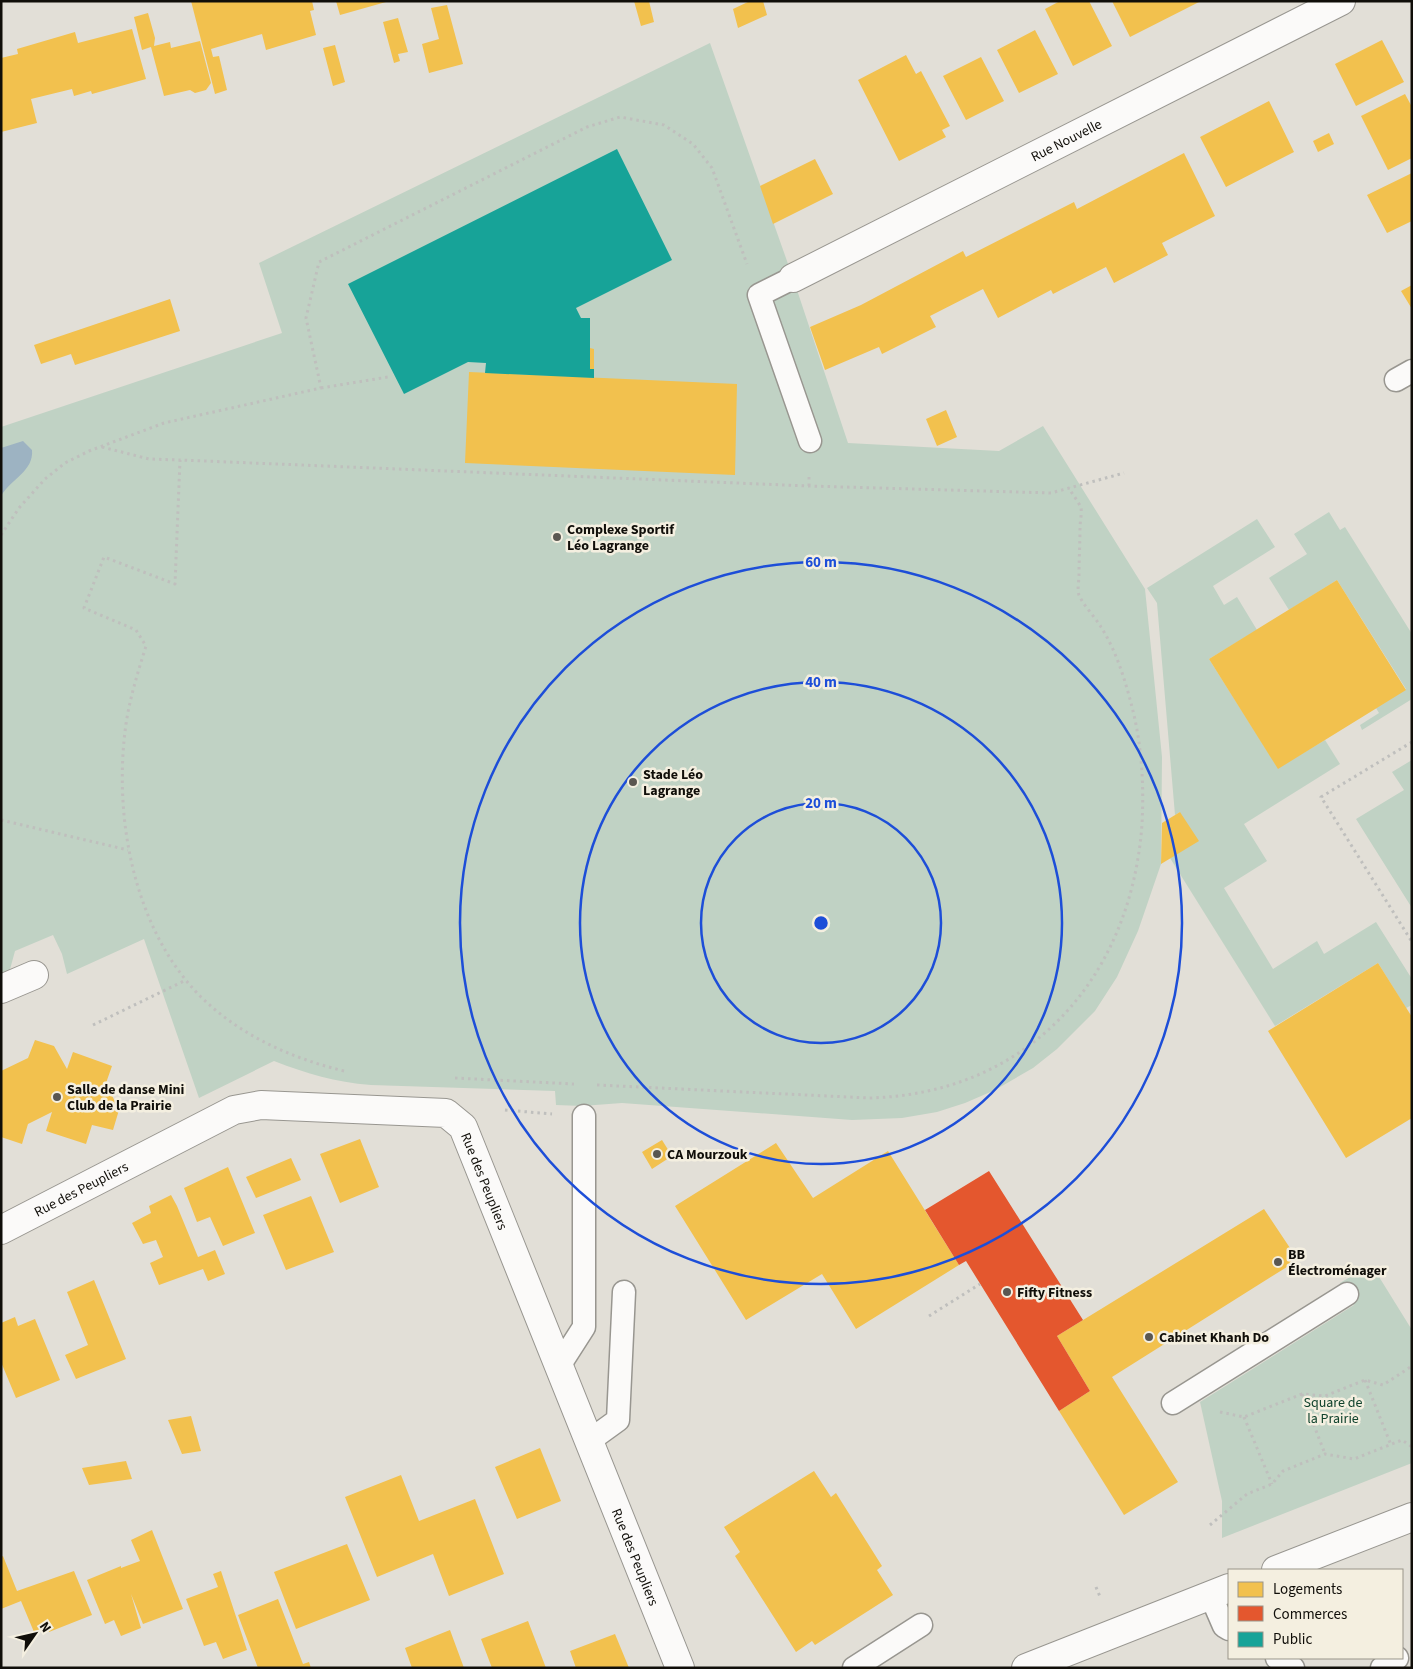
<svg xmlns="http://www.w3.org/2000/svg" width="1413" height="1669" font-family="'Source Sans 3',sans-serif">
<style>
.green{fill:#c0d2c4}
.water{fill:#9db3c2}
.homes{fill:#f2c14e}
.shops{fill:#e4572e}
.public{fill:#17a398}
.lines{fill:none;stroke-linecap:round;stroke-linejoin:round}
.lane-casing{stroke:#989690;stroke-width:25}
.street-casing{stroke:#989690;stroke-width:30}
.secondary-casing{stroke:#989690;stroke-width:30}
.path{stroke:#bfbfbd;stroke-width:3;stroke-dasharray:2.5 4;stroke-linecap:butt}
.lane{stroke:#fbfaf9;stroke-width:22}
.street{stroke:#fbfaf9;stroke-width:28}
.secondary{stroke:#fbfaf9;stroke-width:28}
.ring{fill:none;stroke:#1d4ed8;stroke-width:2.5}
.poi-dot{fill:#5a5751;stroke:#f4efe0;stroke-width:2}
.labels{text-anchor:middle;stroke-width:5;stroke-linejoin:round;paint-order:stroke}
.street-label{font-size:14px;fill:#100e09;stroke:#f4efe0}
.poi-label{font-size:14px;font-weight:bold;fill:#100e09;stroke:#f4efe0;text-anchor:start}
.park-label{font-size:14px;fill:#0f422c;stroke:#f4efe0}
.centre{fill:#1d4ed8;stroke:#f4efe0;stroke-width:2.5}
.ring-label{font-size:15px;text-anchor:middle;font-weight:bold;fill:#1d4ed8;stroke:#f4efe0;stroke-width:5;stroke-linejoin:round;paint-order:stroke}
</style>
<rect width="100%" height="100%" fill="#e2dfd7"/>
<!-- green -->
<path class="green" d="M 710,43 L 793,278 L 848,443 L 999,451 L 1043,426 L 1145,589 L 1162,757 L 1161,864 L 1138,931 L 1117,977 L 1095,1011 L 1057,1049 L 1033,1068 L 995,1090 L 965,1103 L 937,1112 L 902,1118 L 852,1120 L 622,1103 L 582,1106 L 556,1105 L 555,1091 L 371,1085 C 334,1082 308,1074 274,1061 L 199,1098 L 144,939 L 67,974 L 62,954 L 53,935 L 15,951 L 9,973 L 1,976 L 1,427 L 282,333 L 259,263 Z
M 1329,512 L 1340,530 L 1345,527 L 1412,634 L 1412,699 L 1362,730 L 1360,725 L 1379,713 L 1376,708 L 1406,689 L 1337,580 L 1289,610 L 1269,578 L 1307,554 L 1294,534 Z
M 1257,519 L 1275,547 L 1213,586 L 1224,605 L 1237,597 L 1257,630 L 1209,659 L 1278,768 L 1325,740 L 1340,764 L 1244,824 L 1267,861 L 1224,888 L 1273,969 L 1317,941 L 1324,954 L 1376,922 L 1412,979 L 1412,1005 L 1406,1008 L 1378,963 L 1275,1026 L 1170,858 L 1180,812 L 1175,815 L 1157,603 L 1147,588 Z
M 1412,760 L 1412,908 L 1356,819 L 1404,790 L 1392,772 Z
M 1360,1271 L 1376,1272 L 1412,1330 L 1412,1463 L 1222,1538 L 1222,1501 L 1200,1402 L 1354,1305 L 1340,1283 Z"/>
<!-- water -->
<path class="water" d="M 23,441 L 32,450 C 34,471 11,479 1,496 L 1,448 Z"/>
<!-- homes -->
<path class="homes" d="M 191,1 L 312,1 L 314,10 L 310,11 L 316,35 L 266,50 L 262,34 L 211,49 L 213,57 L 219,56 L 227,90 L 215,94 Z
M 336,1 L 386,1 L 386,2 L 340,15 Z
M 634,1 L 649,1 L 654,22 L 641,26 Z
M 750,1 L 763,1 L 767,15 L 738,28 L 733,9 Z
M 1060,1 L 1089,1 L 1112,46 L 1073,66 L 1045,9 Z
M 1112,1 L 1201,1 L 1130,37 Z
M 447,5 L 463,64 L 429,73 L 422,44 L 439,39 L 431,8 Z
M 148,13 L 155,38 L 154,46 L 170,42 L 171,48 L 200,41 L 211,83 L 206,90 L 195,93 L 190,90 L 164,96 L 151,47 L 142,50 L 134,17 Z
M 398,18 L 408,52 L 398,54 L 400,61 L 394,63 L 383,22 Z
M 132,29 L 146,79 L 92,94 L 91,91 L 74,96 L 72,89 L 31,99 L 37,123 L 1,132 L 1,58 L 18,54 L 17,49 L 75,32 L 78,43 Z
M 1035,30 L 1058,74 L 1019,93 L 997,50 Z
M 1382,40 L 1404,82 L 1356,106 L 1335,64 Z
M 335,45 L 345,82 L 333,86 L 323,48 Z
M 906,55 L 916,74 L 921,71 L 950,126 L 942,130 L 946,137 L 899,161 L 858,80 Z
M 981,57 L 1004,101 L 966,120 L 943,76 Z
M 1405,94 L 1412,107 L 1412,158 L 1388,170 L 1361,116 Z
M 1269,101 L 1294,152 L 1226,187 L 1200,137 Z
M 1329,133 L 1334,144 L 1318,152 L 1313,141 Z
M 1184,153 L 1215,216 L 1162,243 L 1168,255 L 1114,283 L 1106,267 L 1053,294 L 1051,290 L 998,318 L 983,289 L 930,316 L 936,327 L 882,354 L 879,347 L 825,370 L 810,327 L 861,305 L 963,251 L 966,257 L 1074,202 L 1077,209 Z
M 815,159 L 833,194 L 773,224 L 760,186 Z
M 1412,173 L 1412,221 L 1387,233 L 1367,195 Z
M 1412,285 L 1412,309 L 1401,291 Z
M 170,299 L 180,331 L 75,365 L 71,354 L 41,364 L 34,345 Z
M 590,348 L 594,349 L 594,369 L 590,369 Z
M 469,372 L 737,384 L 735,475 L 465,463 Z
M 946,410 L 957,437 L 937,446 L 926,419 Z
M 1337,580 L 1406,690 L 1278,769 L 1209,659 Z
M 1180,812 L 1199,841 L 1161,864 L 1162,823 Z
M 1378,963 L 1412,1017 L 1412,1118 L 1346,1158 L 1268,1031 Z
M 35,1040 L 54,1046 L 67,1069 L 73,1052 L 112,1066 L 106,1083 L 119,1110 L 113,1130 L 92,1125 L 86,1144 L 46,1131 L 52,1112 L 28,1124 L 22,1144 L 1,1137 L 1,1071 L 28,1058 Z
M 360,1139 L 379,1187 L 340,1203 L 320,1154 Z
M 662,1140 L 672,1156 L 652,1169 L 642,1152 Z
M 776,1143 L 813,1198 L 888,1151 L 959,1265 L 856,1329 L 822,1274 L 746,1320 L 675,1206 Z
M 291,1158 L 301,1180 L 256,1198 L 246,1177 Z
M 228,1167 L 255,1233 L 223,1246 L 210,1217 L 197,1222 L 184,1188 Z
M 171,1195 L 177,1206 L 198,1257 L 215,1250 L 225,1274 L 208,1281 L 203,1269 L 159,1285 L 150,1263 L 163,1257 L 156,1240 L 143,1244 L 132,1223 L 151,1213 L 149,1206 Z
M 311,1196 L 334,1252 L 286,1270 L 263,1215 Z
M 1264,1209 L 1298,1260 L 1112,1377 L 1178,1482 L 1124,1515 L 1059,1411 L 1090,1391 L 1057,1336 Z
M 94,1280 L 126,1359 L 76,1379 L 65,1355 L 88,1345 L 67,1292 Z
M 15,1317 L 18,1326 L 35,1319 L 60,1380 L 16,1398 L 1,1362 L 1,1323 Z
M 191,1416 L 201,1451 L 182,1454 L 168,1420 Z
M 540,1448 L 561,1501 L 517,1519 L 495,1467 Z
M 126,1461 L 132,1479 L 89,1485 L 82,1468 Z
M 814,1471 L 831,1497 L 836,1493 L 882,1566 L 877,1570 L 893,1595 L 815,1645 L 812,1641 L 796,1652 L 735,1556 L 740,1552 L 724,1527 Z
M 401,1475 L 419,1521 L 475,1499 L 504,1574 L 449,1596 L 433,1554 L 377,1577 L 345,1497 Z
M 152,1530 L 183,1609 L 143,1624 L 131,1594 L 141,1628 L 121,1636 L 114,1620 L 105,1624 L 87,1580 L 121,1566 L 121,1568 L 140,1561 L 131,1540 Z
M 347,1544 L 370,1600 L 296,1629 L 274,1572 Z
M 3,1556 L 17,1591 L 74,1571 L 92,1615 L 49,1632 L 47,1627 L 34,1632 L 21,1601 L 1,1609 L 1,1557 Z
M 221,1571 L 247,1650 L 223,1659 L 216,1642 L 204,1646 L 186,1599 L 218,1587 L 213,1574 Z
M 278,1599 L 303,1664 L 309,1662 L 311,1668 L 258,1668 L 238,1615 Z
M 528,1621 L 546,1668 L 492,1668 L 481,1639 Z
M 450,1630 L 464,1668 L 412,1668 L 405,1648 Z
M 615,1634 L 629,1668 L 576,1668 L 570,1651 Z"/>
<!-- shops -->
<path class="shops" d="M 989,1171 L 1083,1320 L 1057,1336 L 1090,1391 L 1059,1411 L 966,1261 L 959,1265 L 925,1210 Z"/>
<!-- public -->
<path class="public" d="M 617,149 L 672,260 L 576,308 L 581,318 L 590,318 L 590,369 L 594,369 L 594,378 L 485,373 L 486,363 L 468,362 L 404,394 L 348,284 Z"/>
<g class="lines">
<defs>
<path id="lane" d="M 793,278 L 759,295 L 810,441
M 1396,380 L 1412,371
M 559,1366 L 584,1327 L 584,1116
M 1173,1403 L 1347,1294
M 589,1441 L 618,1420 L 624,1292
M 1211,1596 L 1224,1626 L 1229,1629
M 1277,1658 L 1293,1668
M 854,1668 L 921,1625
M 1382,1668 L 1397,1658"/>
<g id="street">
<path id="s1" d="M 793,278 L 1341,1"/>
<path d="M 1,989 L 34,975"/>
<path id="s2" d="M 1,1230 L 234,1110 L 261,1105 L 446,1113 L 463,1127 L 680,1668"/>
</g>
<path id="secondary" d="M 1276,1570 L 1412,1517
M 1026,1668 L 1229,1588"/>
</defs>
<!-- lane casing -->
<use href="#lane" class="lane-casing"/>
<!-- street casing -->
<use href="#street" class="street-casing"/>
<!-- secondary casing -->
<use href="#secondary" class="secondary-casing"/>
<!-- path -->
<path class="path" d="M 321,388 L 388,377
M 102,447 L 149,459 L 179,460
M 809,486 L 809,474
M 1,535 L 19,508 L 45,479 L 65,463 L 89,451 L 164,423 L 321,388 L 306,318 L 319,262 L 587,127 L 620,117 L 664,125 L 693,144 L 712,168 L 747,264
M 1412,742 L 1321,797 L 1412,942
M 1,820 L 128,850
M 93,1025 L 186,980
M 344,1071 C 291,1058 241,1036 201,997 C 133,929 113,815 126,724 C 130,697 138,672 146,646 L 136,630 L 84,608 L 104,557 L 175,584 L 180,460 L 809,486 L 1051,493 L 1124,473
M 455,1078 L 574,1084
M 597,1085 L 869,1098 C 1027,1094 1131,980 1142,824 C 1144,786 1142,748 1133,711 C 1126,683 1117,652 1101,627 C 1095,617 1083,605 1079,595 C 1077,589 1079,581 1079,575 C 1079,559 1080,544 1080,528 C 1080,522 1082,514 1081,508 C 1079,502 1072,494 1069,488
M 505,1110 L 552,1114
M 929,1316 L 980,1284
M 1365,1380 L 1391,1445
M 1302,1394 L 1325,1454
M 1220,1412 L 1244,1417 L 1302,1394 L 1325,1396 L 1365,1380 L 1383,1385 L 1412,1366
M 1244,1417 L 1272,1484
M 1210,1525 L 1247,1494 L 1272,1484 L 1283,1471 L 1325,1454 L 1354,1459 L 1402,1440 L 1412,1447
M 1096,1587 L 1101,1599"/>
<!-- lane -->
<use href="#lane" class="lane"/>
<!-- street -->
<use href="#street" class="street"/>
<!-- secondary -->
<use href="#secondary" class="secondary"/>
</g>
<!-- distance rings -->
<g class="ring">
<circle cx="821" cy="923" r="120"/>
<circle cx="821" cy="923" r="241"/>
<circle cx="821" cy="923" r="361"/>
</g>
<!-- markers -->
<g class="poi-dot">
<circle cx="557" cy="537" r="5"/>
<circle cx="633" cy="782" r="5"/>
<circle cx="57" cy="1097" r="5"/>
<circle cx="657" cy="1154" r="5"/>
<circle cx="1278" cy="1262" r="5"/>
<circle cx="1007" cy="1292" r="5"/>
<circle cx="1149" cy="1337" r="5"/>
</g>
<g class="labels">
<!-- street labels -->
<g class="street-label">
<text dy="5" stroke="none"><textPath href="#s1" startOffset="306">Rue Nouvelle</textPath></text>
<text dy="5" stroke="none"><textPath href="#s2" startOffset="555">Rue des Peupliers</textPath></text>
<text dy="5" stroke="none"><textPath href="#s2" startOffset="90">Rue des Peupliers</textPath></text>
<text dy="5" stroke="none"><textPath href="#s2" startOffset="960">Rue des Peupliers</textPath></text>
</g>
<!-- poi labels -->
<g class="poi-label">
<text x="567" y="534">Complexe Sportif<tspan x="567" dy="16">Léo Lagrange</tspan></text>
<text x="643" y="779">Stade Léo<tspan x="643" dy="16">Lagrange</tspan></text>
<text x="67" y="1094">Salle de danse Mini<tspan x="67" dy="16">Club de la Prairie</tspan></text>
<text x="667" y="1159">CA Mourzouk</text>
<text x="1288" y="1259">BB<tspan x="1288" dy="16">Électroménager</tspan></text>
<text x="1017" y="1297">Fifty Fitness</text>
<text x="1159" y="1342">Cabinet Khanh Do</text>
</g>
<!-- park labels -->
<g class="park-label">
<text x="1333" y="1407">Square de<tspan x="1333" dy="16">la Prairie</tspan></text>
</g>
</g>
<circle cx="821" cy="923" r="8" class="centre"/>
<g class="ring-label">
<text x="821" y="567">60 m</text>
<text x="821" y="687">40 m</text>
<text x="821" y="808">20 m</text>
</g>
<!-- border -->
<rect width="1413" height="1669" fill="none" stroke="#100e09" stroke-width="5"/>
<!-- legend -->
<rect x="1228" y="1569" width="175" height="90" fill="#f4efe0" stroke="#99958a"/>
<rect x="1238" y="1582" width="25" height="15" fill="#f2c14e" stroke="#99958a"/>
<text x="1273" y="1594" font-size="15" fill="#100e09">Logements</text>
<rect x="1238" y="1606" width="25" height="15" fill="#e4572e" stroke="#99958a"/>
<text x="1273" y="1619" font-size="15" fill="#100e09">Commerces</text>
<rect x="1238" y="1632" width="25" height="15" fill="#17a398" stroke="#99958a"/>
<text x="1273" y="1644" font-size="15" fill="#100e09">Public</text>
<!-- north arrow -->
<g transform="translate(35 1634) rotate(56)" stroke="#f4efe0" stroke-width="4" paint-order="stroke">
<path d="M0-4L9 19L0 12L-9 19Z" fill="#100e09"/>
<text y="-8" font-size="14" font-weight="bold" text-anchor="middle" fill="#100e09">N</text>
</g>
</svg>
